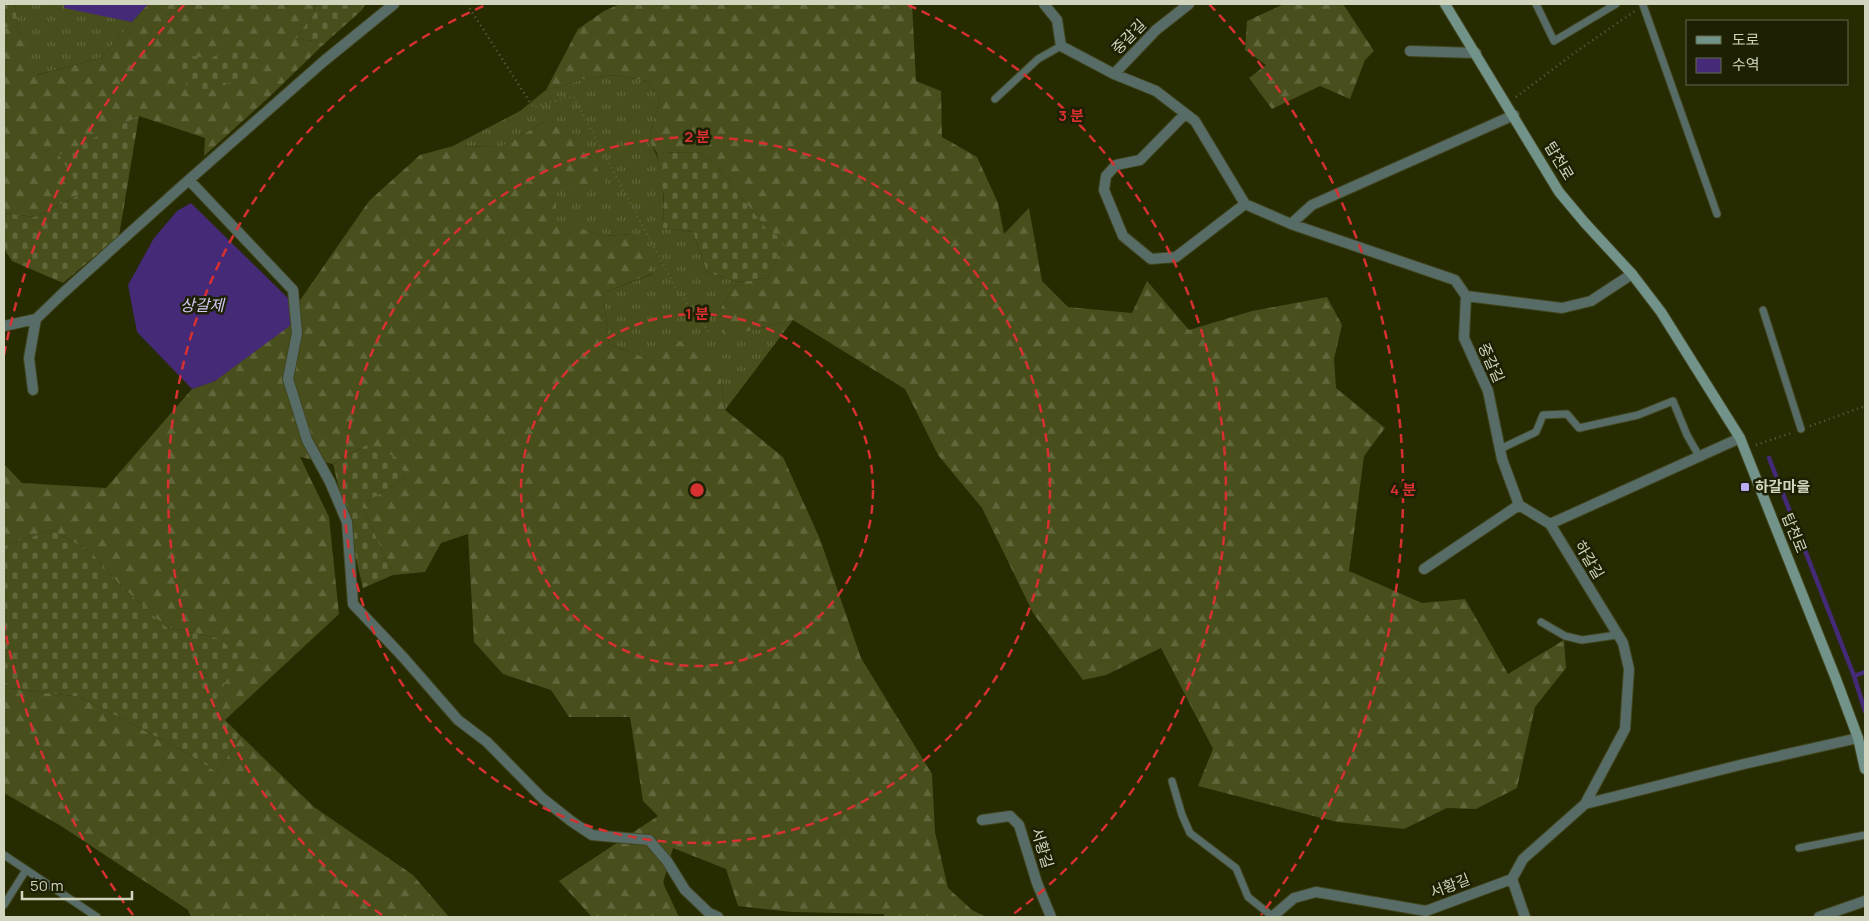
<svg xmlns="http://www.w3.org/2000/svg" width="1869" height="921" font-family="Manrope,'Noto Sans KR',sans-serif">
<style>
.grass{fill:url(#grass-tufts)}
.forest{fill:url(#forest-firs)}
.cemetery{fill:url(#cemetery-stones)}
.water{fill:#452a78}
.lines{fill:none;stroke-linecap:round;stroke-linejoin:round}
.stream{stroke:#452a78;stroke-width:4.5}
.lane-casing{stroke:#42461f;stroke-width:9}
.street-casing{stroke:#42461f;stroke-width:12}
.secondary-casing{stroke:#42461f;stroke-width:12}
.path{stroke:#5e623e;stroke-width:2.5;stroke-dasharray:1 4;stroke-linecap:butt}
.lane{stroke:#576c66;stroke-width:7}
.street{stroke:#576c66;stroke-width:10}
.secondary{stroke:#719389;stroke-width:10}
.ring{fill:none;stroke:#d63130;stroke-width:2.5;stroke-dasharray:9 6}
.poi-dot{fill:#bcaaf5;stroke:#1d2003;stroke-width:2}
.labels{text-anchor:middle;stroke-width:5;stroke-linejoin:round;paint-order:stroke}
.street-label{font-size:15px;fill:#d1d5be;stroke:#1d2003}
.poi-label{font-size:15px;font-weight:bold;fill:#d1d5be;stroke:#1d2003;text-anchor:start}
.water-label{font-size:16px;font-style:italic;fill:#d3caf7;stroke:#1d2003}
.centre{fill:#d63130;stroke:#1d2003;stroke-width:2.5}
.ring-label{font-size:15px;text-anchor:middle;font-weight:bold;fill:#d63130;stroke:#1d2003;stroke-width:5;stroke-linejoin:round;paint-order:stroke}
</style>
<defs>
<pattern id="grass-tufts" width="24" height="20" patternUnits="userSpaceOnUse" patternTransform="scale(1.25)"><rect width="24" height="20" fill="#484e1c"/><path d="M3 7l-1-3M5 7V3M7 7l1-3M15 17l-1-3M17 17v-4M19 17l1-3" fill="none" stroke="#61673b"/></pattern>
<pattern id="forest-firs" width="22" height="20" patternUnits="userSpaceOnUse" patternTransform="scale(1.25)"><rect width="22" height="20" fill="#484e1c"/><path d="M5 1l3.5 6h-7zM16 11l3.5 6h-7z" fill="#61673b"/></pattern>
<pattern id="cemetery-stones" width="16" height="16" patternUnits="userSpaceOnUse" patternTransform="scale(1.25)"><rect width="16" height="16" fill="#484e1c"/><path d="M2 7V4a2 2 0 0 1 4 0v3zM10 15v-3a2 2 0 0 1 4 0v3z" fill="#61673b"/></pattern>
</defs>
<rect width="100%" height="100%" fill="#272b01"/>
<!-- grass -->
<path class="grass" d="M 15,4 L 148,4 L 101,58 L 36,75 L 18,26 Z
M 614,75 L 647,81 L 660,98 L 649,141 C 666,166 664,199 663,228 L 693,232 L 707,272 L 738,282 L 722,306 L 749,331 L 793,320 L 725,410 L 720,373 L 653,361 L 609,344 L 603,293 L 653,274 L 631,234 L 605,236 L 556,222 L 551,118 L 501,147 L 453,146 L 520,111 L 546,90 L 584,79 Z"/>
<!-- forest -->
<path class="forest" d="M 148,4 L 315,4 L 314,14 L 295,38 L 325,43 L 266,100 L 204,156 L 205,138 L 139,116 L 83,193 L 35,217 L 4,213 L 4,29 L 18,26 L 37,75 L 101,58 Z
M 620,4 L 912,4 L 916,81 L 941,91 L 942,137 L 977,157 L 998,203 L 1004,234 L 1029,208 L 1042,281 L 1068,307 L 1132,313 L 1147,281 L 1189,330 L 1252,311 L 1327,297 L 1342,325 L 1334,359 L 1336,388 L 1385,428 L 1364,456 L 1349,571 L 1422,603 L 1465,599 L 1508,674 L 1564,640 L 1566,668 L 1535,707 L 1517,788 L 1476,809 L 1447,808 L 1404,829 L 1337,822 L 1198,786 L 1213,749 L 1161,648 L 1106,675 L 1083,680 L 1033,613 L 982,508 L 938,455 L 905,389 L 793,320 L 749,331 L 723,335 L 722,306 L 738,282 L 768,278 L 785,241 L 766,228 L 714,163 L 698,152 L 657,153 L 649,141 L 660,98 L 647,81 L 614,75 L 584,79 L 546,90 L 578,29 L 604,11 Z
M 1284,4 L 1343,4 L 1374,51 L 1365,60 L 1350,99 L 1320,86 L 1272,109 L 1249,78 L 1266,65 L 1245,50 L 1247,21 Z
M 551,118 L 580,138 L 607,187 L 556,191 L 556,221 L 605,236 L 631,234 L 654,273 L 603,293 L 609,344 L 653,361 L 662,340 L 693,342 L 720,373 L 725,410 L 783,457 L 820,539 L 861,658 L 932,774 L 935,832 L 948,888 L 972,910 L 986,917 L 884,917 L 884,914 L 792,912 L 738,906 L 726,869 L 673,848 L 663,883 L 679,917 L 592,917 L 559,881 L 658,816 L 643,801 L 630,717 L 569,717 L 551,690 L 503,674 L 474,642 L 468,534 L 441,543 L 425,572 L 393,575 L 362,505 L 406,477 L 366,445 L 333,464 L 300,457 L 329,517 L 339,614 L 225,720 L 212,708 L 218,638 L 166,627 L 119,584 L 91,552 L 52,530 L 4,546 L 4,464 L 22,483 L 106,488 L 192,389 L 215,381 L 296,306 L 369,201 L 420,155 L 453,146 L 501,147 Z
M 4,683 L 11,688 L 80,697 L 178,748 L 217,772 L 241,736 L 314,807 L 413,875 L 449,917 L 191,917 L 188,910 L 61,826 L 4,793 Z"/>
<!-- cemetery -->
<path class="cemetery" d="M 4,4 L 15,4 L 18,26 L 4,29 Z
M 315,4 L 365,4 L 362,10 L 325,43 L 295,38 L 314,14 Z
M 236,48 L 251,66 L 239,79 L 202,94 L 187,86 L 177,66 L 181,55 L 210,58 Z
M 139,116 L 119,236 L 63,283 L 12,261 L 4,249 L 4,213 L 35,217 L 83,193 L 59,155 Z
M 698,152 L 714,163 L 766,228 L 785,241 L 768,278 L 738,282 L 707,272 L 693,232 L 663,228 L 664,197 L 657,153 Z
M 366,445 L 396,457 L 406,477 L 362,505 L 393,575 L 363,588 L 333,464 Z
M 52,530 L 91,552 L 119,584 L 166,627 L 218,638 L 240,655 L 212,707 L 241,736 L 217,772 L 178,748 L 80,697 L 11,688 L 4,683 L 4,546 Z"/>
<!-- water -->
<path class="water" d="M 65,4 L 148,4 L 132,22 L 64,8 Z
M 191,203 L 296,306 L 291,325 L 215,381 L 192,389 L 137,332 L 128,285 L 154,238 L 177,211 Z"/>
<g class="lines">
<!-- stream -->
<path class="stream" d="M 1769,458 L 1854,676 L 1865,711
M 1854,676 L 1865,672"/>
<defs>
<path id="lane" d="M 1536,4 L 1554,41 L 1616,4
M 1643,5 L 1717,214
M 995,99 L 1038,59 L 1061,46
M 1763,310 L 1801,429
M 1500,449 L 1536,432 L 1543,415 L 1567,414 L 1579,428 L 1638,415 L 1673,401 L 1687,435 L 1699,456
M 1541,622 L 1565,636 L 1582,640 L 1617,635
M 1172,781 L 1182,815 L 1190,833 L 1236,868 L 1248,897 L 1272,916
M 1799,848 L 1865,835
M 4,855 L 97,917
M 4,905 L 26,870"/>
<path id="street" d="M 1044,4 L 1057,20 L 1061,46 L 1114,74 L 1156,91 L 1195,121 L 1245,204 L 1291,224 L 1455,280 L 1466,296 L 1464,338 L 1488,391 L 1502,459 L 1519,505 L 1550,524 L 1623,643 L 1629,669 L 1625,729 L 1585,804 L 1523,859 L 1512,879 L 1426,911 L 1316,892 L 1294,898 L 1272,917
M 1410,51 L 1476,53
M 1114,74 L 1156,30 L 1189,4
M 1185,114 L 1140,160 L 1116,165 L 1106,176 L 1104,190 L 1123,236 L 1151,259 L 1176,257 L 1245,204
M 189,180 L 293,290 L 297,333 L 288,379 L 307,440 L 330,482 L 347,522 L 353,604 L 403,657 L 458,720 L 487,742 L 542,798 L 571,821 L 592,835 L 649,840 L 667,861 L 685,890 L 709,913 L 718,917
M 1291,224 L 1312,205 L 1514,115
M 1466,296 L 1562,308 L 1591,301 L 1632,274
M 4,326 L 36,319 L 63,293 L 182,186 L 324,61 L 394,4
M 33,390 L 29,358 L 36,319
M 1550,524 L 1740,438
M 1424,569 L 1519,505
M 1585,804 L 1744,764 L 1858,738
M 982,820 L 1010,816 L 1019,825 L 1037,883 L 1051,917
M 1512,879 L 1525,917
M 1819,917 L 1865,901"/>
<path id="secondary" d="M 1445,4 L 1559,192 L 1585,223 L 1632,274 L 1661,312 L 1740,438 L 1836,679 L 1858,738 L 1865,769"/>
</defs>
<!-- lane casing -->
<use href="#lane" class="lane-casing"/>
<!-- street casing -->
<use href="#street" class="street-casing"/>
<!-- secondary casing -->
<use href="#secondary" class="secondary-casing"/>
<!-- path -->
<path class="path" d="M 467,4 L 533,107 L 573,96 L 677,290 L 709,332
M 1516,97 L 1577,51 L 1635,11
M 1810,426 L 1865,406
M 1756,445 L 1791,433"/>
<!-- lane -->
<use href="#lane" class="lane"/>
<!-- street -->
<use href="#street" class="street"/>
<!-- secondary -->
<use href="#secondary" class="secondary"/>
</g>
<!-- distance rings -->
<g class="ring">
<circle cx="697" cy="490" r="176"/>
<circle cx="697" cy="490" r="353"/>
<path d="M382 915A529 529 0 0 1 486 5M908 5A529 529 0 0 1 1012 915"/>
<path d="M133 915A706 706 0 0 1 4 625M4 355A706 706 0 0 1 185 4M1209 4A706 706 0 0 1 1261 915"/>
</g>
<!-- markers -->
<rect class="poi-dot" x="1740" y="482" width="10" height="10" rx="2.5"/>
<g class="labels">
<!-- street labels -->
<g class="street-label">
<text transform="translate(1129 37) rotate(-46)" y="5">중갈길</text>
<text transform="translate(1559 161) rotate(59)" y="5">탑천로</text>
<text transform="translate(1491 363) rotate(66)" y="5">중갈길</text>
<text transform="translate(1794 533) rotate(68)" y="5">탑천로</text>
<text transform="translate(1589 560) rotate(59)" y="5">하갈길</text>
<text transform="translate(1042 848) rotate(73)" y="5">서황길</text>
<text transform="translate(1450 886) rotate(-21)" y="5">서황길</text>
</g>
<!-- poi labels -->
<g class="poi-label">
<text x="1755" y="492">하갈마을</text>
</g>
<!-- water labels -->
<g class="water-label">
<text x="202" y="311">상갈제</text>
</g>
</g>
<circle cx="697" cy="490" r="8" class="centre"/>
<g class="ring-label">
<text x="1071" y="121">3 분</text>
<text x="697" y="142">2 분</text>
<text x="697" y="319">1 분</text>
<text x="1403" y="495">4 분</text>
</g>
<!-- border -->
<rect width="1869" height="921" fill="none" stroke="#d1d5be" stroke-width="10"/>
<!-- legend -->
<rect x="1686" y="20" width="162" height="65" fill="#1d2003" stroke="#65684e"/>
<rect x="1696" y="36" width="25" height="8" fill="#719389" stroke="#65684e"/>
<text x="1732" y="45" font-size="15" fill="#d1d5be">도로</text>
<rect x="1696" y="58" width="25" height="15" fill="#452a78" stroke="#65684e"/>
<text x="1732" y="70" font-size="15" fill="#d1d5be">수역</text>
<!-- scale -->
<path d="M22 891v8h110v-8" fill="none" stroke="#d1d5be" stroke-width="2.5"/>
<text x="30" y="891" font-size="15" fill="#d1d5be" stroke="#1d2003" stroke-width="4" paint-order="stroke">50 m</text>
</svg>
